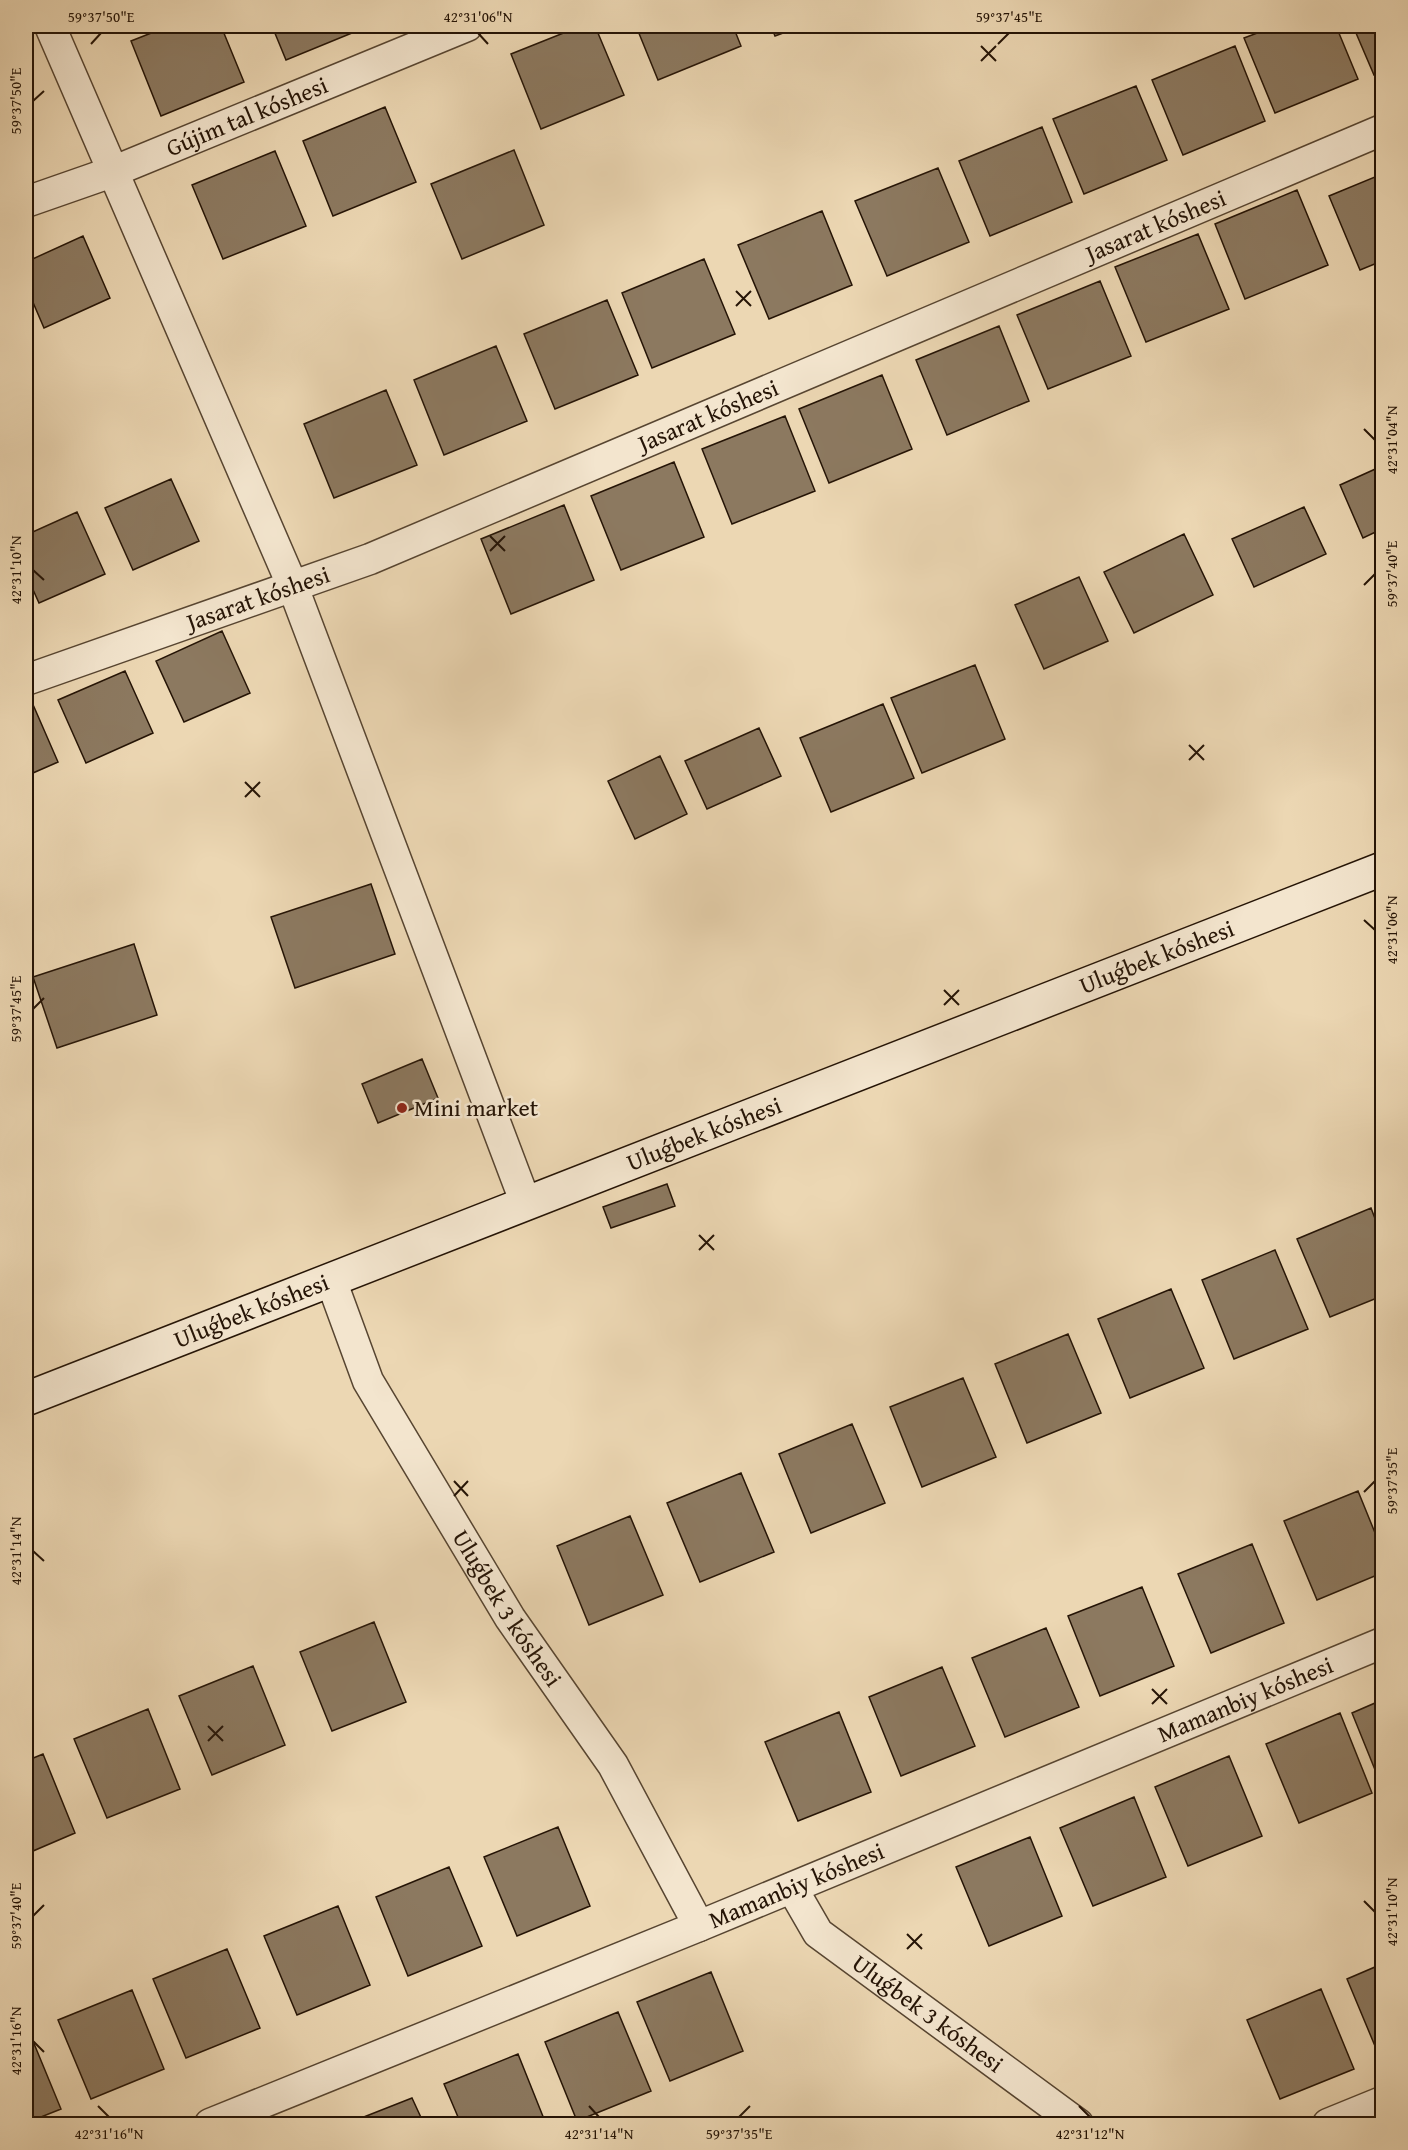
<svg xmlns="http://www.w3.org/2000/svg" width="1408" height="2150" font-family="'Gentium Book Plus',serif">
<style>
.building{fill:#8c7960;stroke:#251406;stroke-width:1.5}
.lines{fill:none;stroke-linecap:round;stroke-linejoin:round}
.street-casing{stroke:#574531;stroke-width:33}
.secondary-casing{stroke:#251406;stroke-width:36}
.street{stroke:#f3e5ce;stroke-width:30}
.secondary{stroke:#f3e5ce;stroke-width:33}
.ticks{fill:none;stroke:#251406;stroke-width:2}
.poi-dot{fill:#8f2418;stroke:#f3e5ce;stroke-width:2}
.labels{text-anchor:middle;stroke-width:5;stroke-linejoin:round;paint-order:stroke}
.street-label{font-size:24px;fill:#251406;stroke:#f3e5ce}
.poi-label{font-size:24px;fill:#251406;stroke:#f3e5ce;text-anchor:start}
.neatline{fill:none;stroke:#251406;stroke-width:2}
.ticks-label{font-size:15px;text-anchor:middle;fill:#251406}
</style>
<rect width="100%" height="100%" fill="#ecd7b3"/>
<filter id="stains"><feTurbulence type="fractalNoise" baseFrequency=".00333" numOctaves="4"/><feColorMatrix values="0 0 0 0 .2 0 0 0 0 .09 0 0 0 0 .02 0 0 0 .5 -.17"/></filter>
<radialGradient id="worn" r=".72"><stop offset=".6" stop-color="#630" stop-opacity="0"/><stop offset="1" stop-color="#630" stop-opacity=".3"/></radialGradient>
<!-- building -->
<path class="building" d="M 169,26 L 221,26 L 244,82 L 161,116 L 131,41 Z
M 272,26 L 369,26 L 286,60 Z
M 581,26 L 595,26 L 624,95 L 541,129 L 511,54 Z
M 636,26 L 733,26 L 741,46 L 658,80 Z
M 771,26 L 802,26 L 775,36 Z
M 1276,26 L 1336,26 L 1358,79 L 1275,113 L 1244,38 Z
M 1353,26 L 1382,26 L 1382,72 L 1374,75 Z
M 1235,46 L 1265,121 L 1183,155 L 1152,80 Z
M 1136,86 L 1167,160 L 1084,194 L 1053,119 Z
M 385,107 L 416,182 L 333,216 L 303,141 Z
M 1042,127 L 1072,202 L 990,236 L 959,161 Z
M 514,150 L 544,225 L 462,259 L 431,184 Z
M 275,151 L 306,226 L 223,259 L 192,185 Z
M 938,168 L 969,242 L 887,276 L 855,201 Z
M 1382,174 L 1382,261 L 1360,270 L 1329,196 Z
M 1297,190 L 1328,265 L 1245,299 L 1215,224 Z
M 822,211 L 852,285 L 769,319 L 738,245 Z
M 1198,234 L 1229,309 L 1146,342 L 1115,267 Z
M 83,236 L 110,298 L 44,328 L 26,286 L 26,262 Z
M 704,259 L 735,334 L 652,368 L 622,293 Z
M 1100,281 L 1131,356 L 1048,389 L 1017,315 Z
M 607,300 L 638,375 L 555,409 L 524,334 Z
M 999,326 L 1029,401 L 947,435 L 916,360 Z
M 496,346 L 527,421 L 444,455 L 414,380 Z
M 882,375 L 912,449 L 829,483 L 799,409 Z
M 386,390 L 417,465 L 334,498 L 304,424 Z
M 785,416 L 815,491 L 732,524 L 702,449 Z
M 674,462 L 704,537 L 621,570 L 591,496 Z
M 1382,466 L 1382,529 L 1363,538 L 1340,485 Z
M 171,479 L 199,541 L 133,570 L 105,508 Z
M 564,505 L 594,580 L 511,614 L 481,539 Z
M 1304,507 L 1326,554 L 1254,587 L 1232,539 Z
M 77,512 L 105,574 L 39,603 L 26,574 L 26,535 Z
M 1184,534 L 1213,595 L 1134,633 L 1104,572 Z
M 1079,577 L 1108,641 L 1044,669 L 1015,605 Z
M 222,631 L 250,693 L 184,722 L 156,661 Z
M 975,665 L 1005,739 L 922,773 L 891,698 Z
M 125,671 L 153,733 L 86,763 L 58,700 Z
M 31,700 L 58,762 L 26,776 L 26,702 Z
M 883,704 L 914,778 L 831,812 L 800,738 Z
M 759,728 L 781,776 L 707,809 L 685,761 Z
M 660,756 L 687,814 L 635,839 L 608,781 Z
M 371,884 L 395,954 L 295,988 L 271,917 Z
M 134,944 L 157,1015 L 57,1048 L 33,977 Z
M 26,1035 L 33,1051 L 26,1054 Z
M 422,1059 L 438,1098 L 378,1123 L 362,1084 Z
M 667,1184 L 675,1206 L 611,1228 L 603,1207 Z
M 1371,1208 L 1382,1237 L 1382,1296 L 1330,1317 L 1297,1239 Z
M 1275,1250 L 1308,1329 L 1234,1359 L 1202,1280 Z
M 1171,1289 L 1204,1368 L 1130,1398 L 1098,1319 Z
M 1068,1334 L 1101,1413 L 1027,1443 L 995,1364 Z
M 963,1378 L 996,1457 L 922,1487 L 890,1407 Z
M 852,1424 L 885,1503 L 811,1533 L 779,1454 Z
M 741,1473 L 774,1552 L 700,1582 L 667,1503 Z
M 1358,1491 L 1382,1550 L 1382,1573 L 1317,1600 L 1284,1521 Z
M 630,1516 L 663,1595 L 589,1625 L 557,1546 Z
M 1252,1544 L 1284,1623 L 1211,1653 L 1178,1574 Z
M 1142,1587 L 1174,1666 L 1100,1696 L 1068,1616 Z
M 374,1622 L 406,1702 L 332,1731 L 300,1652 Z
M 1046,1628 L 1079,1707 L 1005,1737 L 972,1658 Z
M 253,1666 L 285,1745 L 212,1775 L 179,1696 Z
M 942,1667 L 975,1746 L 901,1776 L 869,1697 Z
M 1382,1700 L 1382,1787 L 1352,1713 Z
M 148,1709 L 180,1789 L 107,1818 L 74,1739 Z
M 839,1712 L 871,1792 L 798,1821 L 765,1742 Z
M 1340,1713 L 1372,1793 L 1299,1823 L 1266,1744 Z
M 43,1754 L 75,1833 L 26,1854 L 26,1761 Z
M 1229,1756 L 1262,1836 L 1188,1866 L 1155,1787 Z
M 1134,1797 L 1166,1877 L 1093,1906 L 1060,1828 Z
M 558,1827 L 590,1906 L 517,1936 L 484,1857 Z
M 1030,1837 L 1062,1916 L 989,1946 L 956,1867 Z
M 449,1867 L 482,1946 L 408,1976 L 376,1897 Z
M 338,1906 L 370,1985 L 297,2015 L 264,1936 Z
M 227,1949 L 260,2028 L 186,2058 L 153,1979 Z
M 1382,1964 L 1382,2057 L 1380,2058 L 1347,1979 Z
M 711,1972 L 743,2051 L 670,2081 L 637,2002 Z
M 1321,1989 L 1354,2069 L 1280,2099 L 1247,2020 Z
M 132,1990 L 164,2069 L 91,2099 L 58,2020 Z
M 618,2012 L 651,2091 L 577,2121 L 545,2042 Z
M 28,2029 L 61,2109 L 26,2123 L 26,2030 Z
M 518,2054 L 546,2124 L 461,2124 L 444,2084 Z
M 412,2098 L 424,2124 L 346,2124 Z"/>
<g class="lines">
<defs>
<g id="street">
<path d="M 50,26 L 293,587 L 526,1204"/>
<path id="s1" d="M 26,202 L 112,172 L 467,26"/>
<path id="s2" d="M 26,680 L 370,559 L 1382,130"/>
<path id="s3" d="M 331,1280 L 368,1381 L 510,1618 L 613,1765 L 699,1926"/>
<path id="s4" d="M 792,1888 L 818,1933 L 1078,2124"/>
<path id="s5" d="M 210,2124 L 699,1926 L 1382,1643"/>
<path d="M 1328,2124 L 1382,2102"/>
</g>
<g id="secondary">
<path id="s6" d="M 26,1399 L 1382,869"/>
</g>
</defs>
<!-- street casing -->
<use href="#street" class="street-casing"/>
<!-- secondary casing -->
<use href="#secondary" class="secondary-casing"/>
<!-- street -->
<use href="#street" class="street"/>
<!-- secondary -->
<use href="#secondary" class="secondary"/>
</g>
<!-- ticks -->
<path class="ticks" d="M 478,33 L 488,44M 91,44 L 101,33M 998,44 L 1009,33M 981,46 L 996,61M 981,61 L 996,46M 33,101 L 44,91M 736,291 L 751,306M 736,306 L 751,291M 1364,429 L 1375,440M 490,536 L 505,551M 490,551 L 505,536M 33,570 L 44,580M 1364,585 L 1375,574M 1189,745 L 1204,760M 1189,760 L 1204,745M 245,782 L 260,797M 245,797 L 260,782M 1364,920 L 1375,930M 944,990 L 959,1005M 944,1005 L 959,990M 33,1009 L 44,998M 699,1235 L 714,1250M 699,1250 L 714,1235M 454,1481 L 468,1496M 1364,1492 L 1375,1481M 454,1496 L 468,1481M 33,1551 L 44,1561M 1152,1689 L 1167,1704M 1152,1704 L 1167,1689M 208,1726 L 223,1741M 208,1741 L 223,1726M 1364,1901 L 1375,1912M 33,1916 L 44,1905M 907,1934 L 922,1949M 907,1949 L 922,1934M 33,2041 L 44,2052M 98,2106 L 109,2117M 589,2106 L 599,2117M 1079,2106 L 1090,2117M 739,2117 L 750,2106"/>
<!-- markers -->
<circle class="poi-dot" cx="402" cy="1108" r="6"/>
<g class="labels">
<!-- street labels -->
<g class="street-label">
<text dy="8" stroke="none"><textPath href="#s1" startOffset="237">Gújim tal kóshesi</textPath></text>
<text dy="8" stroke="none"><textPath href="#s2" startOffset="1218">Jasarat kóshesi</textPath></text>
<text dy="8" stroke="none"><textPath href="#s2" startOffset="732">Jasarat kóshesi</textPath></text>
<text dy="8" stroke="none"><textPath href="#s2" startOffset="246">Jasarat kóshesi</textPath></text>
<text dy="8" stroke="none"><textPath href="#s6" startOffset="1214">Uluǵbek kóshesi</textPath></text>
<text dy="8" stroke="none"><textPath href="#s6" startOffset="728">Uluǵbek kóshesi</textPath></text>
<text dy="8" stroke="none"><textPath href="#s6" startOffset="242">Uluǵbek kóshesi</textPath></text>
<text dy="8" stroke="none"><textPath href="#s3" startOffset="374">Uluǵbek 3 kóshesi</textPath></text>
<text dy="8" stroke="none"><textPath href="#s5" startOffset="1119">Mamanbiy kóshesi</textPath></text>
<text dy="8" stroke="none"><textPath href="#s5" startOffset="633">Mamanbiy kóshesi</textPath></text>
<text dy="8" stroke="none"><textPath href="#s4" startOffset="188">Uluǵbek 3 kóshesi</textPath></text>
</g>
<!-- poi labels -->
<g class="poi-label">
<text x="414" y="1116">Mini market</text>
</g>
</g>
<!-- margin -->
<rect width="1408" height="2150" fill="none" stroke="#ecd7b3" stroke-width="66"/>
<rect x="33" y="33" width="1342" height="2084" class="neatline"/>
<g class="ticks-label">
<text x="101" y="22">59°37'50"E</text>
<text x="478" y="22">42°31'06"N</text>
<text x="1009" y="22">59°37'45"E</text>
<text transform="translate(16 101) rotate(-90)" y="5">59°37'50"E</text>
<text transform="translate(1392 440) rotate(-90)" y="5">42°31'04"N</text>
<text transform="translate(16 570) rotate(-90)" y="5">42°31'10"N</text>
<text transform="translate(1392 574) rotate(-90)" y="5">59°37'40"E</text>
<text transform="translate(1392 930) rotate(-90)" y="5">42°31'06"N</text>
<text transform="translate(16 1009) rotate(-90)" y="5">59°37'45"E</text>
<text transform="translate(1392 1481) rotate(-90)" y="5">59°37'35"E</text>
<text transform="translate(16 1551) rotate(-90)" y="5">42°31'14"N</text>
<text transform="translate(1392 1912) rotate(-90)" y="5">42°31'10"N</text>
<text transform="translate(16 1916) rotate(-90)" y="5">59°37'40"E</text>
<text transform="translate(16 2041) rotate(-90)" y="5">42°31'16"N</text>
<text x="109" y="2139">42°31'16"N</text>
<text x="599" y="2139">42°31'14"N</text>
<text x="739" y="2139">59°37'35"E</text>
<text x="1090" y="2139">42°31'12"N</text>
</g>
<rect width="100%" height="100%" filter="url(#stains)"/>
<rect width="100%" height="100%" fill="url(#worn)"/>
</svg>
